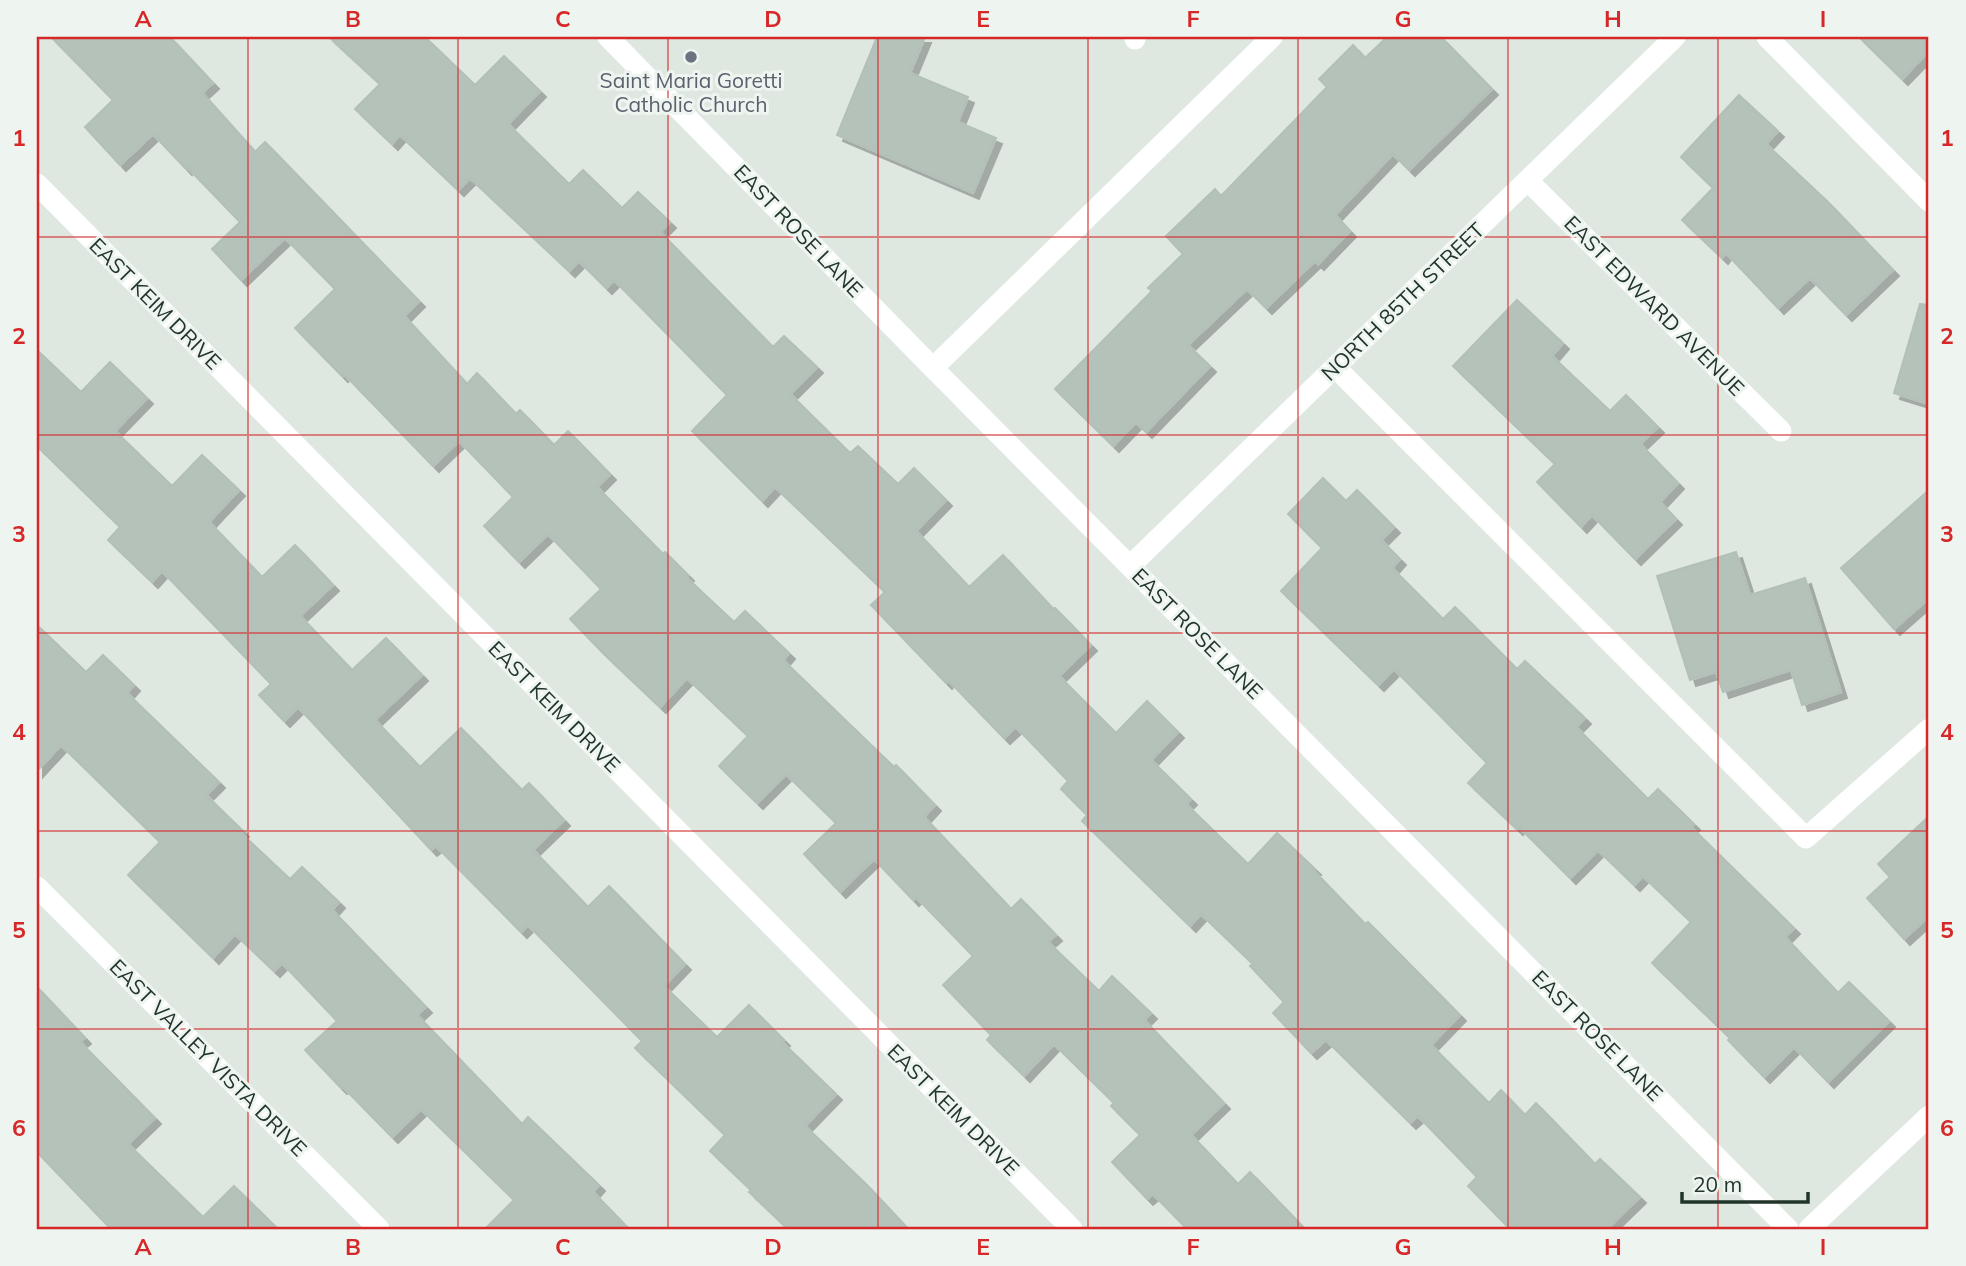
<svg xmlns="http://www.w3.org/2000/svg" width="1966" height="1266" font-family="Mulish,sans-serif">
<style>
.building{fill:#b4c2ba;stroke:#b2c0b7;stroke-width:2;filter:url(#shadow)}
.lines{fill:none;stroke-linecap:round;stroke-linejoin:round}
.service{stroke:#fff;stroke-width:21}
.minor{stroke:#fff;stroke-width:21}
.grid{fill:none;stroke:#d62828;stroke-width:2;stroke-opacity:0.55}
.worship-dot{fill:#6b7280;stroke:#eef5f0;stroke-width:2.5}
.labels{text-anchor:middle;stroke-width:6;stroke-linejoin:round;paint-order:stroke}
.worship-label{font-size:21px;fill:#5b616d;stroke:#eef5f0}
.street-label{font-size:21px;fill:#22352b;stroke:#eef5f0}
.neatline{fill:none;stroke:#d62828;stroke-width:2.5}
.grid-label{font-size:23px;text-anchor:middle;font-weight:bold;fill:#d62828}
</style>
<defs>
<filter id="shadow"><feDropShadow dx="6" dy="6" stdDeviation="0" flood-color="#0004"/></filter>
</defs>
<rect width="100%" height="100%" fill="#dee8e1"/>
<!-- building -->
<path class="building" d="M 51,37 L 170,37 L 213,83 L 202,93 L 255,152 L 265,142 L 419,301 L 404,316 L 467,384 L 477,373 L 516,414 L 520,410 L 554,445 L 568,431 L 610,474 L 597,487 L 663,554 L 665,552 L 688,575 L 686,577 L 734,622 L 745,611 L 789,653 L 783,660 L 894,767 L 896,765 L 935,805 L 924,817 L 1011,909 L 1021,899 L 1056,935 L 1048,942 L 1099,991 L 1112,976 L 1151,1013 L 1144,1020 L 1224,1103 L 1191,1135 L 1238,1184 L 1250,1172 L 1305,1229 L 1187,1229 L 1153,1194 L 1147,1199 L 1112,1162 L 1140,1135 L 1111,1106 L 1114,1103 L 1054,1044 L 1024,1076 L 987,1040 L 991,1035 L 943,985 L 973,956 L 916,897 L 913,900 L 874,859 L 840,892 L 804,854 L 836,823 L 786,774 L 757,803 L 719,766 L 748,736 L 687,678 L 660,707 L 604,654 L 570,619 L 601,589 L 548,534 L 519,562 L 484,526 L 513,497 L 459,441 L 433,466 L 344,374 L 342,376 L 295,328 L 335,289 L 285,238 L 241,280 L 212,249 L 240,222 L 187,167 L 186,169 L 153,134 L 120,165 L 85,127 L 113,100 Z
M 329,37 L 425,37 L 475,85 L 504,56 L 540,91 L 508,124 L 569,184 L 583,170 L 622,208 L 638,192 L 670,222 L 660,232 L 773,347 L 784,336 L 817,367 L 790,394 L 850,453 L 858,446 L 898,484 L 914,468 L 946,500 L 916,531 L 969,587 L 1003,555 L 1053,609 L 1055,608 L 1091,645 L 1059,676 L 1116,733 L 1147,701 L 1178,732 L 1151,760 L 1191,799 L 1186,804 L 1248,864 L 1277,833 L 1315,869 L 1313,870 L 1365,924 L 1368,922 L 1460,1015 L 1431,1045 L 1489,1103 L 1501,1090 L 1525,1115 L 1536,1103 L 1595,1164 L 1600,1159 L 1640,1197 L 1607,1229 L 1510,1229 L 1468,1186 L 1477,1177 L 1418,1116 L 1410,1123 L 1326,1040 L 1311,1053 L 1273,1013 L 1284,1002 L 1250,966 L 1253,964 L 1201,914 L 1190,926 L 1082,821 L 1087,815 L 1061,789 L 1068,781 L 1016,727 L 1004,738 L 948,680 L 946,683 L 871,605 L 885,592 L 775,487 L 762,501 L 692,431 L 727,395 L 614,280 L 606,288 L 579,261 L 569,271 L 470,178 L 458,190 L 400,135 L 392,144 L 355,109 L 380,84 Z
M 877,37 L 925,37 L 910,73 L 968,97 L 958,122 L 996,138 L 973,193 L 837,135 Z
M 1387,37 L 1441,37 L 1492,89 L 1409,170 L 1393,154 L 1335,215 L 1350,231 L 1318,264 L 1315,261 L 1266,308 L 1247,289 L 1188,345 L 1210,366 L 1146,432 L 1136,422 L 1113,446 L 1055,389 L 1152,291 L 1148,288 L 1183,254 L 1166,236 L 1215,189 L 1221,196 L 1327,87 L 1319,79 L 1353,45 L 1365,58 Z
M 1859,37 L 1929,37 L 1929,51 L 1902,79 Z
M 1739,95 L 1778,131 L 1766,144 L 1828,202 L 1893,270 L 1846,315 L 1810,278 L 1778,308 L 1726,253 L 1722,258 L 1682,220 L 1713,188 L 1681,157 Z
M 1517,300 L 1563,343 L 1552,356 L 1610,411 L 1626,395 L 1658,427 L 1640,444 L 1678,483 L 1660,502 L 1676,519 L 1635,559 L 1592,515 L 1581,527 L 1537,482 L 1555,464 L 1453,366 Z
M 1920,304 L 1929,305 L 1929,404 L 1894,393 Z
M 37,350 L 81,392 L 110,362 L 147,398 L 115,431 L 172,486 L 202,455 L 239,490 L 209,522 L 262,577 L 295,545 L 333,585 L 300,616 L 352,670 L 386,638 L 422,675 L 375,720 L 420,767 L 461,728 L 522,790 L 529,783 L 564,820 L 533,850 L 588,907 L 609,886 L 685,964 L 664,986 L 717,1037 L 749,1005 L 784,1040 L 782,1042 L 836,1094 L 805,1126 L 865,1183 L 908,1229 L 788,1229 L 749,1192 L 751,1190 L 710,1151 L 725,1135 L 635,1048 L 642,1041 L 528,925 L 521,932 L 436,846 L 431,850 L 298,707 L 284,721 L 259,695 L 271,684 L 162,571 L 152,582 L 108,540 L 120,527 L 37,446 Z
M 1323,478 L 1346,501 L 1357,490 L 1394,527 L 1381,540 L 1400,559 L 1392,568 L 1443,619 L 1455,607 L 1517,669 L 1525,661 L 1585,718 L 1576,727 L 1648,799 L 1658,789 L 1694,824 L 1691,827 L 1794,928 L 1785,937 L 1838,993 L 1849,982 L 1889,1021 L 1828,1082 L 1794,1047 L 1764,1077 L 1728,1040 L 1730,1038 L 1652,963 L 1691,922 L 1643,876 L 1634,885 L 1598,850 L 1570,878 L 1519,827 L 1517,829 L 1468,783 L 1487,763 L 1394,669 L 1378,685 L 1281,591 L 1322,548 L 1288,514 Z
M 1929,490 L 1929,598 L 1894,629 L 1841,568 Z
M 1736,552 L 1750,595 L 1805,578 L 1841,692 L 1802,705 L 1791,670 L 1723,692 L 1716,672 L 1690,680 L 1657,576 Z
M 37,625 L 86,672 L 103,655 L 134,685 L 127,693 L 219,782 L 206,795 L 243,831 L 241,833 L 290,879 L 302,867 L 339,902 L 332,910 L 426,1007 L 417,1015 L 522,1124 L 528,1117 L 599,1185 L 593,1192 L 629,1229 L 485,1229 L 514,1200 L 421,1109 L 392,1137 L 343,1087 L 341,1088 L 305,1050 L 337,1021 L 282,963 L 274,971 L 235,934 L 213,958 L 128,875 L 160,842 L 61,745 L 37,771 Z
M 1929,816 L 1929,916 L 1904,939 L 1867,898 L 1890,877 L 1878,864 Z
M 37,987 L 85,1038 L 80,1042 L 155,1118 L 128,1144 L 203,1217 L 234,1186 L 278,1229 L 111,1229 L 37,1152 Z"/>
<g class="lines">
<!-- service -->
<path class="service" d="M 1767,37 L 1929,201
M 1335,367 L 1806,838 L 1929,729
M 933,368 L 1272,37"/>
<!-- minor -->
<path class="minor" d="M 608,37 L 933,368 L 1788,1229
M 1135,39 L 1135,37
M 1528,181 L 1781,431
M 37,184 L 1072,1229
M 1130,566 L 1675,37
M 37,887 L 379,1229
M 1809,1229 L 1929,1116"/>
</g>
<!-- grid -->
<path class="grid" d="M 248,37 L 248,1229M 458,37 L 458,1229M 668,37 L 668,1229M 878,37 L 878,1229M 1088,37 L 1088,1229M 1298,37 L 1298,1229M 1508,37 L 1508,1229M 1718,37 L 1718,1229M 37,237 L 1929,237M 37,435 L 1929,435M 37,633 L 1929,633M 37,831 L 1929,831M 37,1029 L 1929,1029"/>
<!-- markers -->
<circle class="worship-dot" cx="691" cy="57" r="7"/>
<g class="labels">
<!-- worship labels -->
<g class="worship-label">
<text x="691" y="88">Saint Maria Goretti<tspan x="691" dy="24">Catholic Church</tspan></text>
</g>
<!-- street labels -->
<g class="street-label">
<text transform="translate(798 231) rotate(46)" y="7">EAST ROSE LANE</text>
<text transform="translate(1403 302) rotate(-44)" y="7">NORTH 85TH STREET</text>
<text transform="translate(155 304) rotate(45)" y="7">EAST KEIM DRIVE</text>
<text transform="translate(1654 306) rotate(45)" y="7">EAST EDWARD AVENUE</text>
<text transform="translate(1197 634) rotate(45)" y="7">EAST ROSE LANE</text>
<text transform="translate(554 707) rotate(45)" y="7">EAST KEIM DRIVE</text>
<text transform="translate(1597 1036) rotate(45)" y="7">EAST ROSE LANE</text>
<text transform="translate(208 1058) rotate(45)" y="7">EAST VALLEY VISTA DRIVE</text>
<text transform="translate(953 1110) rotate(45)" y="7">EAST KEIM DRIVE</text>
</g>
</g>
<!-- border -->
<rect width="1966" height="1266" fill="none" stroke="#eef5f0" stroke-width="77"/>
<!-- scale -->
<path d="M1682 1192v10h126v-10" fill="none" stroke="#22352b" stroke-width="3.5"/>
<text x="1693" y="1192" font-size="21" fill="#22352b" stroke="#eef5f0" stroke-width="5" paint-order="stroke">20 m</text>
<rect x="38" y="38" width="1889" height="1190" class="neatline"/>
<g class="grid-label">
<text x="143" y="27">A</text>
<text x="353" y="27">B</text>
<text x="563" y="27">C</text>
<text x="773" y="27">D</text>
<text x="983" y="27">E</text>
<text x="1193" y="27">F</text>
<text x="1403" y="27">G</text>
<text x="1613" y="27">H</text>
<text x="1823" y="27">I</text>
<text x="19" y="146">1</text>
<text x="1947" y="146">1</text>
<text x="19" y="344">2</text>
<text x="1947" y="344">2</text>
<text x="19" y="542">3</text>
<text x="1947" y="542">3</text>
<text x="19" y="740">4</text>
<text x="1947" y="740">4</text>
<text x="19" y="938">5</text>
<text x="1947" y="938">5</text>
<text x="19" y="1136">6</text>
<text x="1947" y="1136">6</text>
<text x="143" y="1255">A</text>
<text x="353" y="1255">B</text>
<text x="563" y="1255">C</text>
<text x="773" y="1255">D</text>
<text x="983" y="1255">E</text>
<text x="1193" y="1255">F</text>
<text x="1403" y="1255">G</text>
<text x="1613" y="1255">H</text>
<text x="1823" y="1255">I</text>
</g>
</svg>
